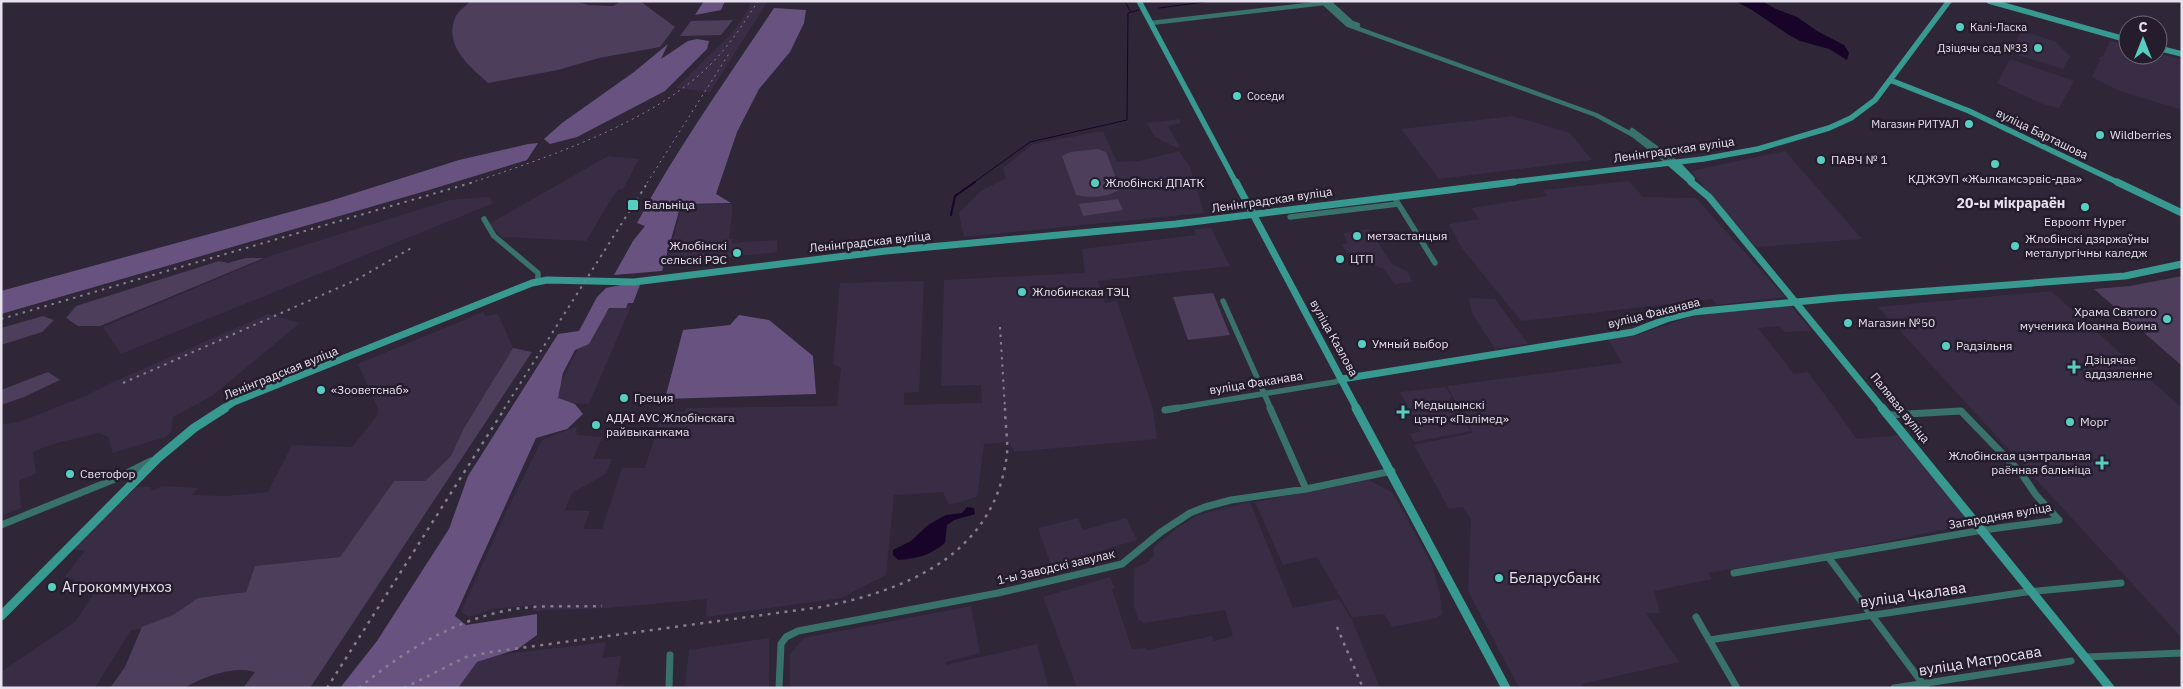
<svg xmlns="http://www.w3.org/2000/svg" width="2183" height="689" font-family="'IBM Plex Sans',sans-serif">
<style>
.built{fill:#392d46}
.green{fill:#4d3e5c}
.forest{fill:#685380}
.water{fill:#180429}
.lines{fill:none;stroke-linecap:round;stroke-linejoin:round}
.stream-far1{stroke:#180429;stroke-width:1}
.stream{stroke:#180429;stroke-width:2}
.street-far2{stroke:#39716b;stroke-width:4.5}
.street-far1{stroke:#39716b;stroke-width:5.5}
.street{stroke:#39716b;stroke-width:7}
.secondary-far2{stroke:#37998f;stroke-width:5.5}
.secondary-far1{stroke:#37998f;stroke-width:7}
.secondary{stroke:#37998f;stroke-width:9}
.rail-far2{stroke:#867f8e;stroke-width:1;stroke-dasharray:2 4;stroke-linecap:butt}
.rail-far1{stroke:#867f8e;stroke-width:2;stroke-dasharray:2.5 5;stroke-linecap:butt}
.rail{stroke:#867f8e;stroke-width:2.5;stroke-dasharray:3 5.5;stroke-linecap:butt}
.poi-dot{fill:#57cec1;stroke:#251c2e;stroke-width:2}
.labels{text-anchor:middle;stroke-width:5;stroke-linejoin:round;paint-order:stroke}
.far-poi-label{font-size:11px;fill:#e6e1ed;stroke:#251c2e;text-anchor:start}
.street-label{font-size:12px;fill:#e6e1ed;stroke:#251c2e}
.poi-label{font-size:12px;fill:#e6e1ed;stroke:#251c2e;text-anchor:start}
.neighbourhood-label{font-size:14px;font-weight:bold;fill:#e6e1ed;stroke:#251c2e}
.near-poi-label{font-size:15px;fill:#e6e1ed;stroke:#251c2e;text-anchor:start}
.near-street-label{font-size:15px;fill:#e6e1ed;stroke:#251c2e}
</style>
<rect width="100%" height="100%" fill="#2f2638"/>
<!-- built -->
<path class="built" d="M 751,1 L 768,1 L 710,92 L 676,88 L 733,32 L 748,10 Z
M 2021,31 L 2055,41 L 2070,56 L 2063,69 L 2011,53 Z
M 2110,41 L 2128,45 L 2128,55 L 2158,55 L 2158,53 L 2182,60 L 2182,110 L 2120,91 L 2092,77 L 2100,60 L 2098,58 L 2103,56 Z
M 2010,59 L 2074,81 L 2059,108 L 2045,105 L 1997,83 Z
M 1513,116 L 1570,133 L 1592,160 L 1439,179 L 1401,129 Z
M 1180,119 L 1180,123 L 1168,126 L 1180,147 L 1177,148 L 1155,137 L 1147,123 Z
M 1103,131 L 1117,162 L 1139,161 L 1179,151 L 1190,167 L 1204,213 L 964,237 L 959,213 L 981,191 L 1006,178 L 1003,168 L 1033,144 Z
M 1785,151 L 1862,239 L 1755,247 L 1691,171 Z
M 608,156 L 639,159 L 623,189 L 619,189 L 613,196 L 586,241 L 502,237 L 489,224 Z
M 1629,181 L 1643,197 L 1696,198 L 1785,297 L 1717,305 L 1712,299 L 1521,321 L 1461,247 L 1449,224 L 1479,219 L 1472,208 L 1547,196 L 1543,190 Z
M 489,197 L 493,203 L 489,205 L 121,354 L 103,327 L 276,254 L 450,200 Z
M 732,204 L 732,214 L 729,239 L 733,239 L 732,243 L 777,240 L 777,252 L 695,261 L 695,259 L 667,262 L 682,205 Z
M 1211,228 L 1230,266 L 1098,281 L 1105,303 L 1116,301 L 1118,304 L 1153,409 L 1157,439 L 1014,452 L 1009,442 L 984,444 L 977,497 L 949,505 L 943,492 L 894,495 L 886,575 L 841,598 L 706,617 L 707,599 L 607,608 L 533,611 L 534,605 L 493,609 L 469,617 L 461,612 L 507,510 L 542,440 L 578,426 L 576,430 L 577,435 L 602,437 L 593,459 L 612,459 L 606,474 L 572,493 L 565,510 L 590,511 L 583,529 L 602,529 L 622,468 L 645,468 L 659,424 L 637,424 L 639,418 L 651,417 L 653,412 L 684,412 L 686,408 L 837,406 L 841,368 L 833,364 L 840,283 L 924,281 L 919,392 L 904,393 L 904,405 L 982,403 L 981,385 L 941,386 L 944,280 L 1085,273 L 1082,249 L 1196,235 L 1194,229 Z
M 1369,229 L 1392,264 L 1408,272 L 1412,282 L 1394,284 L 1385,270 L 1346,252 L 1342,244 L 1348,243 L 1343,233 Z
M 2051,291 L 2182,408 L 2182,638 L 1878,307 Z
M 1469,298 L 1495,299 L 1528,344 L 1495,349 L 1472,313 Z
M 631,306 L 589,404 L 552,401 L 586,333 L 610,309 Z
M 1791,306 L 1812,331 L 1785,332 L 1779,326 L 1758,328 L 1794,374 L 1808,372 L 1857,439 L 1899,435 L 1971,524 L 1825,554 L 1708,573 L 1712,579 L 1654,591 L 1660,613 L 1646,613 L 1679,662 L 1582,684 L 1583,688 L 1519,688 L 1468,591 L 1471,519 L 1463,507 L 1449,509 L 1414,445 L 1473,433 L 1447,386 L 1622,363 L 1608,339 L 1635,336 L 1698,314 Z
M 483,312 L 486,316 L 498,314 L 513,348 L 464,428 L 451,456 L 425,481 L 394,481 L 340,557 L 255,566 L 246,592 L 198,598 L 189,624 L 131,630 L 95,688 L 1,688 L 1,672 L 75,622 L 94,593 L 64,594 L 76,579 L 65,578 L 66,575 L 85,551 L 72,549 L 137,487 L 150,487 L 152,491 L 162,486 L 198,488 L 192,495 L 226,496 L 268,492 L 292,445 L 352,447 L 377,416 L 378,409 L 358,364 Z
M 268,314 L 300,323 L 212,396 L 173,417 L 171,432 L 165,437 L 113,453 L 108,437 L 99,433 L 53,444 L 33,452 L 36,473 L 19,481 L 21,508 L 1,516 L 1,425 L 22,421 L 85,396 L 115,381 Z
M 1446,387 L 1452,398 L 1449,398 L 1471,431 L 1414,442 L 1410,434 L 1420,431 L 1400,392 Z
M 1369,480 L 1393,493 L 1432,564 L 1440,594 L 1442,614 L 1437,618 L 1392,627 L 1384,614 L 1352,617 L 1317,557 L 1283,565 L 1255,502 Z
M 1250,502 L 1293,608 L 1339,599 L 1352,620 L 1380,688 L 1077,688 L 1043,597 L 1110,577 L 1115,588 L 1112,589 L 1132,649 L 1145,648 L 1147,650 L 1212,636 L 1214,641 L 1233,636 L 1225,610 L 1144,623 L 1138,619 L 1134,605 L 1134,569 L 1150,561 L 1149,559 L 1154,556 L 1154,547 L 1176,529 L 1198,515 Z
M 1078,518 L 1083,530 L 1126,518 L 1137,540 L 1051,565 L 1038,528 Z
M 971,606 L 980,653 L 946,662 L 946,665 L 1037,644 L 1049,688 L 790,688 L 790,654 L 804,638 Z
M 769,638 L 769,688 L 685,688 L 689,650 Z
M 606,642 L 602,658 L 621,656 L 616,685 L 624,684 L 623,688 L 458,688 L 477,662 L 497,655 Z"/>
<!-- green -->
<path class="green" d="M 470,1 L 573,1 L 589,5 L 613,6 L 621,1 L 640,1 L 675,27 L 660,47 L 599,58 L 558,70 L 488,83 C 469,66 444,46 455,18 C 457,12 466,6 470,1 Z
M 733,20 L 721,35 L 680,36 L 691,21 Z
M 1098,149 L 1106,152 L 1120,189 C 1108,198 1089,198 1076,195 L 1062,156 L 1070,152 Z
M 1118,199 L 1123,210 L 1083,216 L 1079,204 Z
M 246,258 L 264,258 L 100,326 L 78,326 L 66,318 L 76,306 L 219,261 L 228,263 Z
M 2182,276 L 2182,366 L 2094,289 L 2130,286 Z
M 1213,293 L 1230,335 L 1188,340 L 1173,297 Z
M 43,316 L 54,320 L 42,332 L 1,345 L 1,328 Z
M 513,348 L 532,352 L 310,688 L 243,688 L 255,672 C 234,665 203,677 184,688 L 110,688 L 125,667 L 142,627 L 173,615 L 198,598 L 246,592 L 255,566 L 340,557 L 394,481 L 425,481 L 451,456 L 464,428 Z
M 48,372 L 60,380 L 24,397 L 1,405 L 1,390 Z"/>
<!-- forest -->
<path class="forest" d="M 704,1 L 725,1 L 721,10 L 695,15 Z
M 774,8 L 806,10 L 804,23 L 790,52 L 759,89 L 737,132 L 716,194 L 731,203 L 681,204 L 662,271 L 614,275 L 633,241 L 645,226 L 637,223 C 677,148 727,79 774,8 Z
M 697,39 L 709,41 L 707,49 L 665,91 L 577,137 L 550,144 L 544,139 L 562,123 L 634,72 L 668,44 L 661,59 L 688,41 Z
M 538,143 L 527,160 L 429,190 L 1,314 L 1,291 L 330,201 L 459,160 L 528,144 Z
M 621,285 L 640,285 L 633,303 L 628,303 L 626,308 L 609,308 L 589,344 L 575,350 L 563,373 L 558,398 L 575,404 L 583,414 L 567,429 L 536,438 L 455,616 L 466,625 L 537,614 L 537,635 L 518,649 L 477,662 L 458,688 L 340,688 L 377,641 L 449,529 L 468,476 L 558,334 L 579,331 L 597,297 L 606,288 Z
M 739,315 L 769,320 L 813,356 L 816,394 L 665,399 L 683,330 L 730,325 Z"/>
<!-- water -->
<path class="water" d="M 1735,1 L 1762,1 L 1776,9 L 1797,17 L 1817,31 L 1844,45 L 1849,53 L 1847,60 L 1829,49 L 1800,41 L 1789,35 L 1752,10 Z
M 967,507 L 974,508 L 975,514 L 954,520 L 947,525 L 945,543 C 930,555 917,559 898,560 L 893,555 L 893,550 L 911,541 L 928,525 L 946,515 L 962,513 Z"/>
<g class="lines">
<!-- stream-far1 -->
<path class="stream-far1" d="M 1125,1 L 1130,11
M 1159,8 L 1212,1
M 973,183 L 1030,142 L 1127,120 L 1128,13 L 1139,10"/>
<!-- stream -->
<path class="stream" d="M 951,215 L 955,196 L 975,182"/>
<!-- street-far2 -->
<path class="street-far2" d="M 1328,1 L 1352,23 L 1358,25
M 1151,23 L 1324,3 L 1348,25 L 1596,115 L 1633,135 L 1670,164
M 1632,130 L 1677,163"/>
<!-- street-far1 -->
<path class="street-far1" d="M 1396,200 L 1435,263
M 1290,217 L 1398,204
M 484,219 L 494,236 L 538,273 L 538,281
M 1223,301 L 1271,409
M 1171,409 L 1335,382 L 1342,379"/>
<!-- street -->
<path class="street" d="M 1270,408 L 1306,489
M 1165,410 L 1178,408
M 1890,415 L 1961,411 L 2021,473 L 2036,495 L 2059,520
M 1,525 L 115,479 L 151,461
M 1829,558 L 1926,688
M 1734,573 L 1983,530 L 2059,520
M 1696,617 L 1737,688
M 1709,640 L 2026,592 L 2121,583
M 2086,657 L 2182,653
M 669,688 L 670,655
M 779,688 L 781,644 L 786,637 L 798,631 L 998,593 L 1122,564 L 1161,532 L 1190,513 L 1205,507 L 1231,500 L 1306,489 L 1392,471
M 1894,688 L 2071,661"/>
<!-- secondary-far2 -->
<path class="secondary-far2" d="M 1139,1 L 1236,183
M 1989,1 L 2128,40
M 2158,48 L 2182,54
M 1890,80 L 1969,111 L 2119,183
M 1677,163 L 1692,179
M 1670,164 L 1692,183
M 1504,183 L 1703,159 L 1758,149 L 1829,128 L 1851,118 L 1875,100 L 1949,1"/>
<!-- secondary-far1 -->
<path class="secondary-far1" d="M 1236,182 L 1357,409
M 1691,182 L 1709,197 L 1883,409
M 2117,182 L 2182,213
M 1342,379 L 1633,332 L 1669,318 L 1693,312 L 1837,298 L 2125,276 L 2182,264
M 223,409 L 234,402 L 532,283 L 547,280 L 634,282 L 886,251 L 1176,224 L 1514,182"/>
<!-- secondary -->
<path class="secondary" d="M 1356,408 L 1506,688
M 1882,408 L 2110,688
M 1,616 L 158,458 L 194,428 L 225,408"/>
<!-- rail-far2 -->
<path class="rail-far2" d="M 470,183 C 547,158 653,122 710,65 C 729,46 744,23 758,1
M 647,183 L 730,52"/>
<!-- rail-far1 -->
<path class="rail-far1" d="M 1,319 L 474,182
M 1000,327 L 1005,409
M 123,383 L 356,280 L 413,247
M 504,409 L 648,182"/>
<!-- rail -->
<path class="rail" d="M 1337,627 L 1363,688
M 327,688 L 505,408
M 359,688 C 406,649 460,616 522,608 C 548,605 575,607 602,606
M 404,688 L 466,657 L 491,652 L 821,607 C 908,590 995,554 1007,454 C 1008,439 1005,423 1005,408"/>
</g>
<!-- markers -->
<g class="poi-dot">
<circle cx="1960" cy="27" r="5"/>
<circle cx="2038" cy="48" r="5"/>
<circle cx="1237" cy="96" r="5"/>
<circle cx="1969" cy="124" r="5"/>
<circle cx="2100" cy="135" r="5"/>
<circle cx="1821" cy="160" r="5"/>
<circle cx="1995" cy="164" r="5"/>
<circle cx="1095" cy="183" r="5"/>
<rect x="627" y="199" width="12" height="12" rx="2.5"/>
<circle cx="2085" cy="207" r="5"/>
<circle cx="1357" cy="236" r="5"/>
<circle cx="2015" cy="246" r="5"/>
<circle cx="737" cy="253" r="5"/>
<circle cx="1340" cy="259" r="5"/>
<circle cx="1022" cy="292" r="5"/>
<circle cx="2167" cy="319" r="5"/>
<circle cx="1848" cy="323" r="5"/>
<circle cx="1362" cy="344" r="5"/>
<circle cx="1946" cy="346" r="5"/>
<path d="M2071.5 359.5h5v5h5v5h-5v5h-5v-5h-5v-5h5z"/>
<circle cx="321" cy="390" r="5"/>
<circle cx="624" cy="398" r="5"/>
<path d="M1400.5 404.5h5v5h5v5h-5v5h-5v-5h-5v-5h5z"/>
<circle cx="2070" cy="422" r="5"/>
<circle cx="596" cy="425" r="5"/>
<path d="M2099.5 455.5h5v5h5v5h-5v5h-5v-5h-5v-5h5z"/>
<circle cx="70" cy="474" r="5"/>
<circle cx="1499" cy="578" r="5"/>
<circle cx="52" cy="587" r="5"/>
</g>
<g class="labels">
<!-- far-poi labels -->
<g class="far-poi-label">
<text x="1970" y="31">Калі-Ласка</text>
<text x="2028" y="52" text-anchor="end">Дзіцячы сад №33</text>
<text x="1247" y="100">Соседи</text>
<text x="1959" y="128" text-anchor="end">Магазин РИТУАЛ</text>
</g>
<!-- street labels -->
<g class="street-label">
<text transform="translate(2042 134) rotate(26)" y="4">вуліца Барташова</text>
<text transform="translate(1674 150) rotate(-8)" y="4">Ленінградская вуліца</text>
<text transform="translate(1272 200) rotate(-8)" y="4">Ленінградская вуліца</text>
<text transform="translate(870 242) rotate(-6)" y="4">Ленінградская вуліца</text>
<text transform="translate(1654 313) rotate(-14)" y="4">вуліца Факанава</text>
<text transform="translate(1334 338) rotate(61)" y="4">вуліца Казлова</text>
<text transform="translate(281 373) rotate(-22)" y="4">Ленінградская вуліца</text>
<text transform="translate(1256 383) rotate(-9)" y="4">вуліца Факанава</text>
<text transform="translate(1900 408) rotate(51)" y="4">Палявая вуліца</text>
<text transform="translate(2000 516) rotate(-10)" y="4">Загародняя вуліца</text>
<text transform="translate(1056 567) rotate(-13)" y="4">1-ы Заводскі завулак</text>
</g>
<!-- poi labels -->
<g class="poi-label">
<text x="2110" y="139">Wildberries</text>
<text x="1831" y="164">ПАВЧ № 1</text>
<text x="1995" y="183" text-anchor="middle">КДЖЭУП «Жылкамсэрвіс-два»</text>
<text x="1105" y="187">Жлобінскі ДПАТК</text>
<text x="644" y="209">Бальніца</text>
<text x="2085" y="226" text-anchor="middle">Евроопт Hyper</text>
<text x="1367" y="240">метэастанцыя</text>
<text x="2025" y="243">Жлобінскі дзяржаўны<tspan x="2025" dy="14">металургічны каледж</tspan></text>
<text x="727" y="250" text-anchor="end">Жлобінскі<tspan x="727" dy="14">сельскі РЭС</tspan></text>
<text x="1350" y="263">ЦТП</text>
<text x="1032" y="296">Жлобинская ТЭЦ</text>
<text x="2157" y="316" text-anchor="end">Храма Святого<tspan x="2157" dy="14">мученика Иоанна Воина</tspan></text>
<text x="1858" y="327">Магазин №50</text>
<text x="1372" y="348">Умный выбор</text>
<text x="1956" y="350">Радзільня</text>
<text x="2085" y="364">Дзіцячае<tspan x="2085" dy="14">аддзяленне</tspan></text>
<text x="331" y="394">«Зооветснаб»</text>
<text x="634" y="402">Греция</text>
<text x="1414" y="409">Медыцынскі<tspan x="1414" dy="14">цэнтр «Палімед»</tspan></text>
<text x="606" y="422">АДАІ АУС Жлобінскага<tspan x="606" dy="14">райвыканкама</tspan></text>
<text x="2080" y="426">Морг</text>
<text x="2091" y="460" text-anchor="end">Жлобінская цэнтральная<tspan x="2091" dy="14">раённая бальніца</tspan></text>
<text x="80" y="478">Светофор</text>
</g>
<!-- neighbourhood labels -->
<g class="neighbourhood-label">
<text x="2011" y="208">20-ы мікрараён</text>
</g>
<!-- near-poi labels -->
<g class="near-poi-label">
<text x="1509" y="583">Беларусбанк</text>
<text x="62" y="592">Агрокоммунхоз</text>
</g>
<!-- near-street labels -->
<g class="near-street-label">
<text transform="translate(1913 595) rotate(-8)" y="5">вуліца Чкалава</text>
<text transform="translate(1980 661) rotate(-9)" y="5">вуліца Матросава</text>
</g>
</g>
<!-- border -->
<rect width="2183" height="689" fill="none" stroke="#e6e1ed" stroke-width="5"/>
<!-- north arrow -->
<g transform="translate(2143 40)"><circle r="24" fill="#251c2e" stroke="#726b7a"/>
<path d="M0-4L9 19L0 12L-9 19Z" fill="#57cec1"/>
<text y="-8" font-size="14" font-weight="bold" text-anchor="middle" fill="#e6e1ed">С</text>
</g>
</svg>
